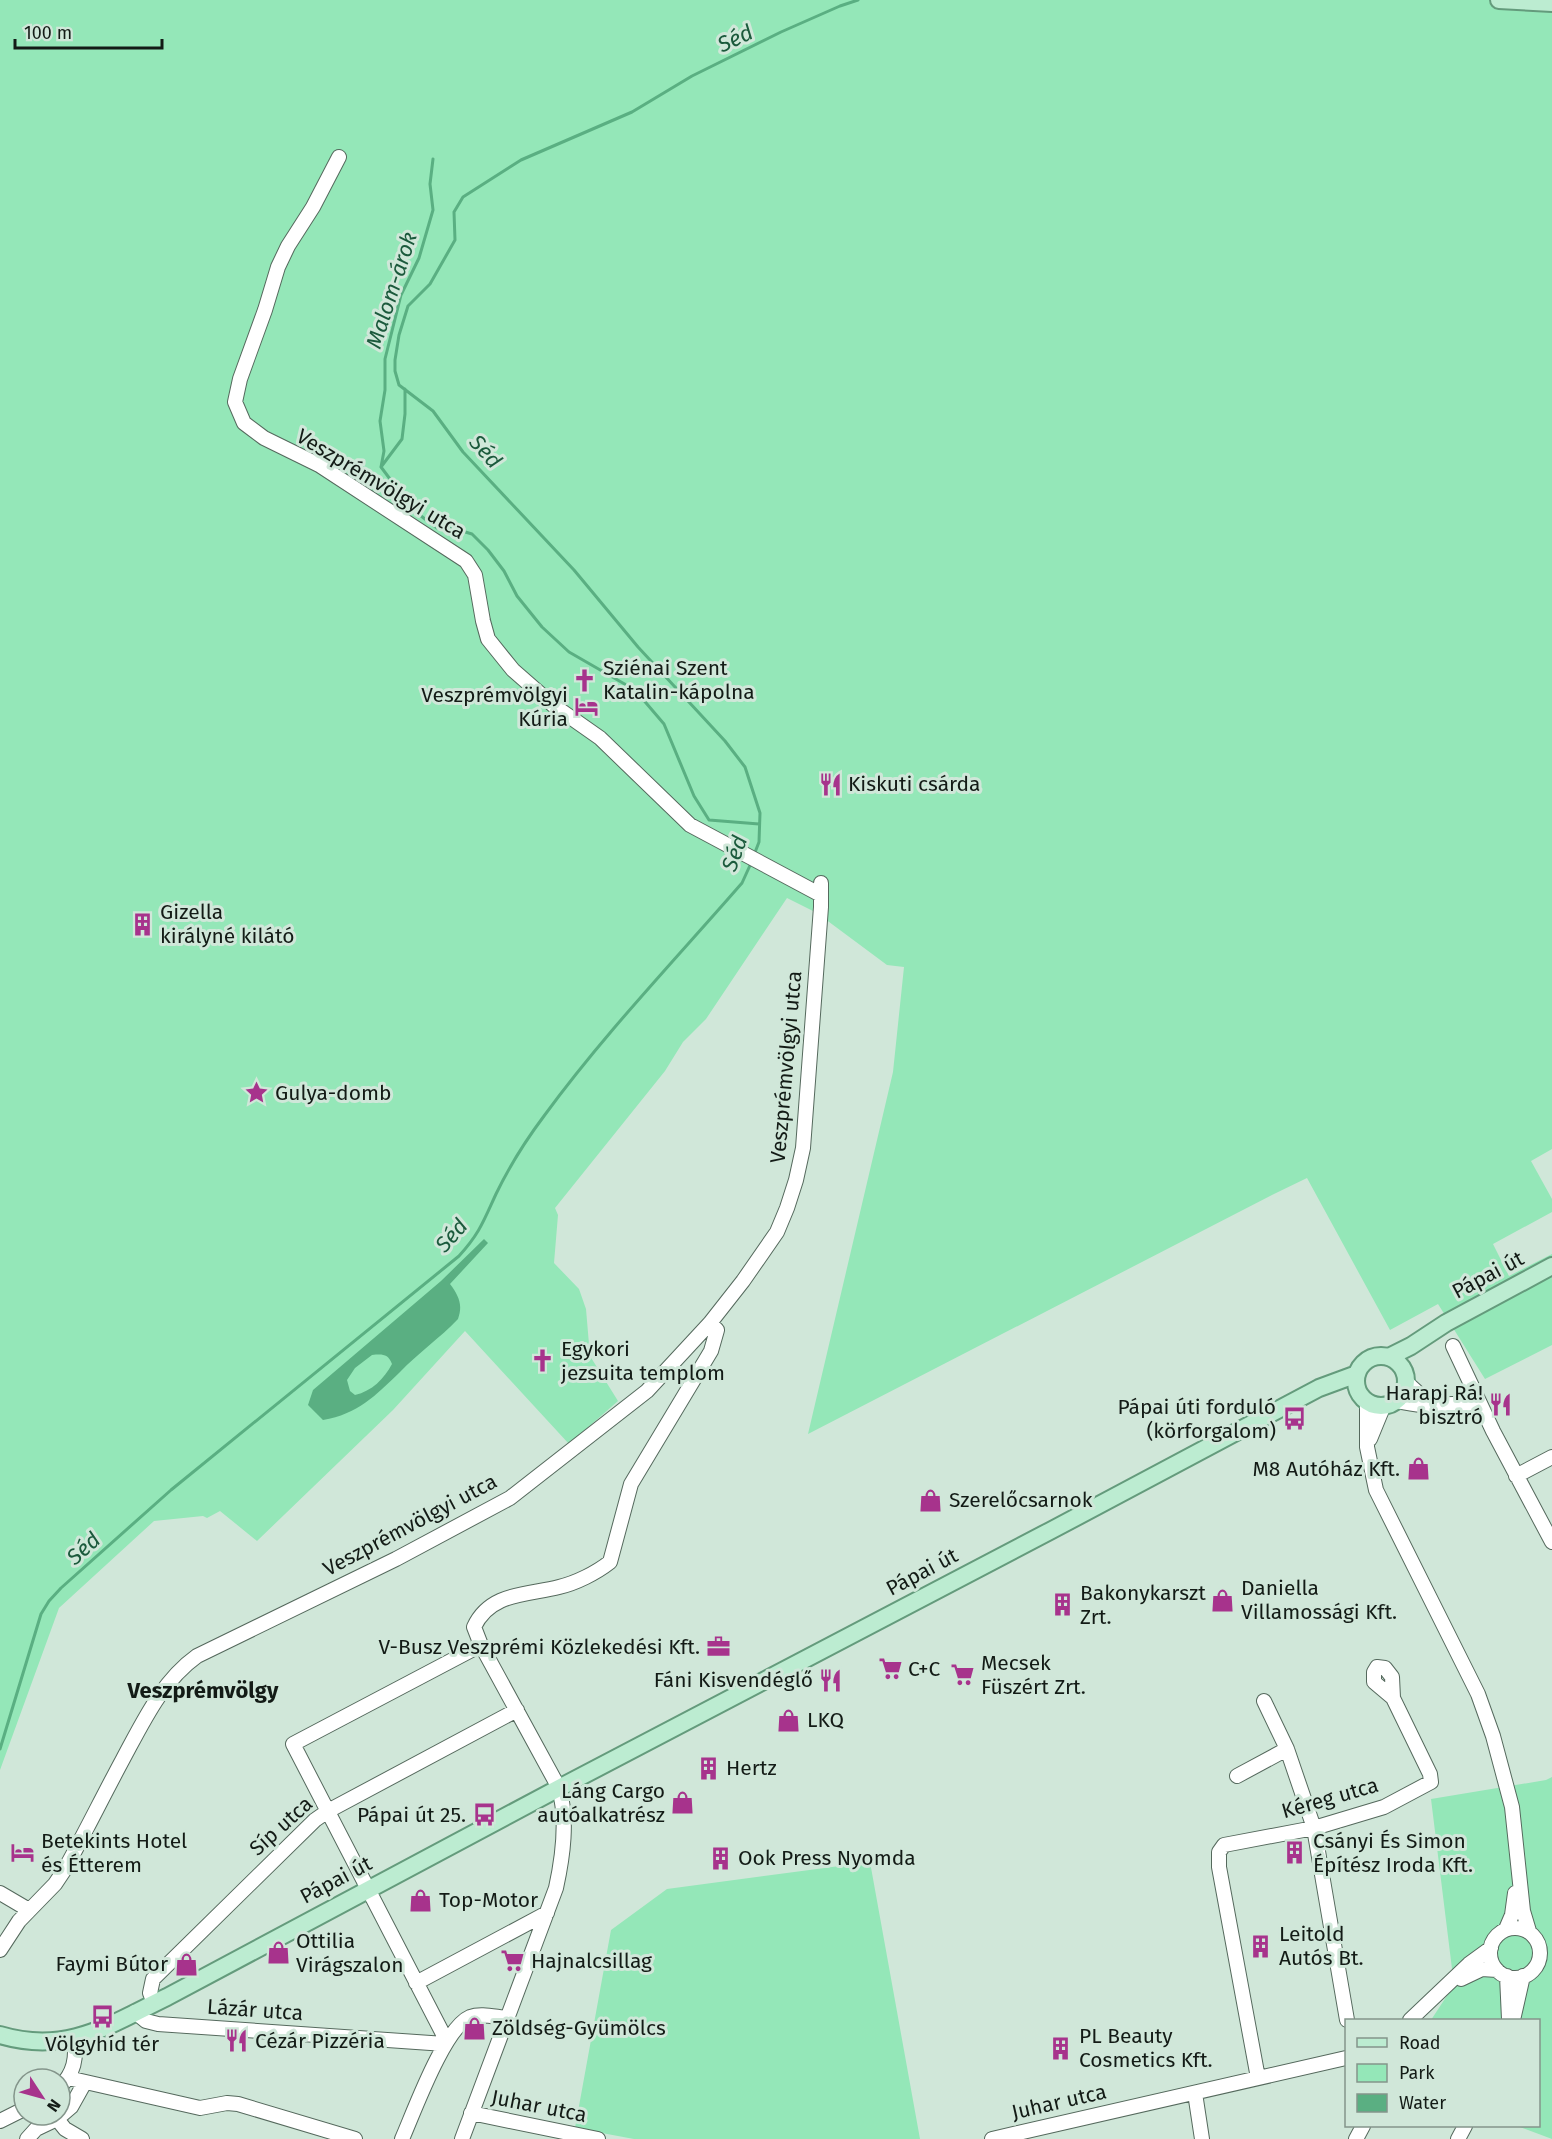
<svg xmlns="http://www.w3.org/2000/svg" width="1552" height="2139" font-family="'Fira Sans',sans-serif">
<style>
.green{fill:#94e7b8}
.water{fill:#5aaf82;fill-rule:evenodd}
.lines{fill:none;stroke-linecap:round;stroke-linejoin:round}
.stream{stroke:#5aaf82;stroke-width:3}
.minor-casing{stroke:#55695d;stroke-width:16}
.major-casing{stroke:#649b7c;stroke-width:20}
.minor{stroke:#fff;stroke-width:14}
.major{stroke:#bcecd1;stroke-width:16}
.labels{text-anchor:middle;stroke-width:6;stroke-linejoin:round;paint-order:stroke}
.street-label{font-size:21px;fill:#131b16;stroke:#d0e7d9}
.poi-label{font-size:21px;fill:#131b16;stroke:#d0e7d9;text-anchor:start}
.water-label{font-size:22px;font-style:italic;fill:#1b5a3c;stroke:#d0e7d9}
.neighbourhood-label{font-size:22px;font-weight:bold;fill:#131b16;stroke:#d0e7d9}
</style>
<rect width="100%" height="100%" fill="#d0e7d9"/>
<!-- green -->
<path class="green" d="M 0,0 L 1552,0 L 1552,1149 L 1531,1161 L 1552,1199 L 1552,1212 L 1493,1244 L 1509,1276 L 1552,1254 L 1552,1345 L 1485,1379 L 1438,1304 L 1390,1330 L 1307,1178 L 1274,1194 L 808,1434 L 893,1072 L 904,967 L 887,965 L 817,913 L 787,898 L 706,1019 L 683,1042 L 665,1071 L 555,1208 L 558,1215 L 554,1263 L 579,1289 L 586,1309 L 590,1356 L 618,1401 L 569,1444 L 465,1331 L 393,1410 L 257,1541 L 220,1511 L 207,1518 L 203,1516 L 154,1521 L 59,1608 L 0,1770 Z
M 1552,1777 L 1552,2139 L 1517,2126 L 1538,2126 L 1538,2020 L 1431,2020 L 1454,1985 L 1431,1799 L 1546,1780 Z
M 870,1862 L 920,2139 L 634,2139 L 575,2128 L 611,1930 L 667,1889 Z"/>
<!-- water -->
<path class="water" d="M 484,1239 L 488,1243 L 450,1284 C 459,1296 463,1305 458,1319 C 440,1338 418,1353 400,1372 C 375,1396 358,1414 323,1420 L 308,1405 L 313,1390 L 441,1281 ZM 372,1355 C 383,1354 388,1354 392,1364 C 384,1379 372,1391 355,1395 L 350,1391 L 347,1380 L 355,1368 Z"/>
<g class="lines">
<!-- stream -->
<path class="stream" d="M 433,159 L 430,184 L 433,210 L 419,258 L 401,295 L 385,359 L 385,390 L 380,421 L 384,451 L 381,467 L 396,487 L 408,496 L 417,513 L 437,528 L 452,528 L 472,534 L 488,550 L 504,571 L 517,596 L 542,627 L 569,652 L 635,690 L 664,724 L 694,796 L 709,820 L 759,824
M 381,467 L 402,439 L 405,414 L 405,389
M 754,855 L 759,842 L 760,813 L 745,767 L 725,741 L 638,647 L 574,570 L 463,452 L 433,411 L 399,385 L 395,371 L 395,360 L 399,335 L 408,306 L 430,284 L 455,240 L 454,212 L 463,197 L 521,160 L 632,112 L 692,76 L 781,32 L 840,6 L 858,0
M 0,1749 L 41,1614 L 49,1601 L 61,1588 L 171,1490 L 459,1256 C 480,1233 484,1220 496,1194 C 509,1167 526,1140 544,1116 C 604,1034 675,960 742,883 L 752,861"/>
<defs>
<path id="minor" d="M 339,157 L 313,207 L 288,246 L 278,267 L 265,310 L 240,379 L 235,402 L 244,423 L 264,438 L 319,465 L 466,561 L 475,575 L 483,621 L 488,639 L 513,670 L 553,705 L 600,738 L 690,825 L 821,895
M 1453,1346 L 1493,1431 L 1552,1542
M 1406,1382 L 1418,1393 L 1440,1401
M 1367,1401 L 1367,1447 L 1376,1490 L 1478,1694 L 1493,1736 L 1512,1807 L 1523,1911 L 1529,1931
M 1396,1401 C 1408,1403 1419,1406 1431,1405 C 1455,1404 1466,1400 1486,1417
M 1370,1439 L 1384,1405
M 1516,1476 L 1552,1457
M 1264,1701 L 1287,1749 L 1314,1828 L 1347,2020
M 1237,1776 L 1287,1749
M 0,1893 L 29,1910
M1490 1953a25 25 0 1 1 50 0a25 25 0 1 1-50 0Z
M 1506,1929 L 1512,1915 L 1515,1893
M 0,1950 L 19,1921 L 55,1884 L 65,1869 C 85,1833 103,1796 123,1759 C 143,1722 162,1681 197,1656 L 396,1559 L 510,1498 L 647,1391 L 710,1323 L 743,1281 L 777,1232 L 787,1208 L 796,1180 L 803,1148 L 821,907 L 821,883
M 1507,1976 L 1509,2019
M 1461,1979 L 1482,1969 L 1497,1970
M 416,1983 L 547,1913
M 154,2003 L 150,1993 L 153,1979 L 315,1820 L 328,1811 L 517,1710
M 135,2012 L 146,2021 L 158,2024 L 445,2044
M 1410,2020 L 1469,1964 L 1491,1948
M 1513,2020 L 1523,1976
M 443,2034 L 293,1744 L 481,1645
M 68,2078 L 200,2108 L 227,2103 L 238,2104 L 355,2139
M 1258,2078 L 1219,1867 L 1219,1852 L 1224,1845 L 1314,1828 L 1384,1807 L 1431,1782 L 1430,1774 L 1393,1698 L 1392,1677 L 1385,1668 L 1377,1667 L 1374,1672 L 1374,1682 L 1393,1698
M 60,2087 C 74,2073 77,2058 74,2039
M 1195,2093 L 1202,2139
M 471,2113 L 598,2139
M 57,2119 L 65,2129 L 82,2139
M 0,2121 L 24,2109
M 27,2139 L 36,2129 L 57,2119 L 71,2107 L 85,2082
M 402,2139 C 414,2112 444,2028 470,2017 C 481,2013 495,2017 507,2018
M 462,2139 L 556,1888 C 563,1856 568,1820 559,1788 L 481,1645 L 474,1627 C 490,1592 528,1595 559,1587 C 576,1583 596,1573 610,1562 L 631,1484 L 711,1351 L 717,1330 L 710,1323
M 992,2139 L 1346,2058
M 1356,2139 L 1363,2126
M 1458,2139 L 1465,2126"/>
<path id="major" d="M 1499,0 L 1552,3
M1356 1381a25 25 0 1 1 50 0a25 25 0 1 1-50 0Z
M 1389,1357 L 1411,1346 L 1446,1323 L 1552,1266
M 0,2035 C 67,2055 109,2025 167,1997 L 559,1788 L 1050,1531 L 1319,1388 L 1357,1374"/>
</defs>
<!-- minor casing -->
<use href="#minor" class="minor-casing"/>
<!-- major casing -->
<use href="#major" class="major-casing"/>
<!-- minor -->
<use href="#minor" class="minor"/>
<!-- major -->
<use href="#major" class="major"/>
</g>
<!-- icons -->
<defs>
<symbol id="church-bare" viewBox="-9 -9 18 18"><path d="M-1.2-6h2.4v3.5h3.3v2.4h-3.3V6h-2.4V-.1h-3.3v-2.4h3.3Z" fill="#a7338c" stroke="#d0e7d9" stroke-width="2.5" paint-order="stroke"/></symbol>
<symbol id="hotel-bare" viewBox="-9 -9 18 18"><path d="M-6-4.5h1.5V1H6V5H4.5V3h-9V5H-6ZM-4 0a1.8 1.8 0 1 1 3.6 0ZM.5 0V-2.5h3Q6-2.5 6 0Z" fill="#a7338c" stroke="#d0e7d9" stroke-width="2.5" paint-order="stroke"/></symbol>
<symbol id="restaurant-bare" viewBox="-9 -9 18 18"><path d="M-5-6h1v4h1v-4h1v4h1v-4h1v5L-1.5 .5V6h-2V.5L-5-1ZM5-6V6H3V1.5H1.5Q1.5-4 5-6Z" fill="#a7338c" stroke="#d0e7d9" stroke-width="2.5" paint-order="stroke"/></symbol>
<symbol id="building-bare" viewBox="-9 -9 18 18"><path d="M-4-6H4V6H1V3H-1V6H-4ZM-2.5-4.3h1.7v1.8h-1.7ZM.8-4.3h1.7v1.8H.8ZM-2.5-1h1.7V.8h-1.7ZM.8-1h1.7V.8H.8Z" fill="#a7338c" stroke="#d0e7d9" stroke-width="2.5" paint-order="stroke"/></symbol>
<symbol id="sight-bare" viewBox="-9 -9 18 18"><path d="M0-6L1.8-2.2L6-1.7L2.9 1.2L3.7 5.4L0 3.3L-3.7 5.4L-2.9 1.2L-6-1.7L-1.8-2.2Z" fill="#a7338c" stroke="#d0e7d9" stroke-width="2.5" paint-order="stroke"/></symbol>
<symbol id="bus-bare" viewBox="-9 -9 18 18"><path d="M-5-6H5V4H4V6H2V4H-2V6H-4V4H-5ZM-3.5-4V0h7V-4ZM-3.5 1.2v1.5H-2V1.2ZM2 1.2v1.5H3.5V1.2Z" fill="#a7338c" stroke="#d0e7d9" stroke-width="2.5" paint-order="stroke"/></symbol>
<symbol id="shop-bare" viewBox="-9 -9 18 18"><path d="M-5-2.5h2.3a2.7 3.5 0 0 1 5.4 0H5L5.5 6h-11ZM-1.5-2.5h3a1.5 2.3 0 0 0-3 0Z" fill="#a7338c" stroke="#d0e7d9" stroke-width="2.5" paint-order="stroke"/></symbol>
<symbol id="office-bare" viewBox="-9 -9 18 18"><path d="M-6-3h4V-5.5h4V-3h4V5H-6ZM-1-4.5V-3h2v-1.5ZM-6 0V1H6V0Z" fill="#a7338c" stroke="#d0e7d9" stroke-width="2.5" paint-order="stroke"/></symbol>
<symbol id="supermarket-bare" viewBox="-9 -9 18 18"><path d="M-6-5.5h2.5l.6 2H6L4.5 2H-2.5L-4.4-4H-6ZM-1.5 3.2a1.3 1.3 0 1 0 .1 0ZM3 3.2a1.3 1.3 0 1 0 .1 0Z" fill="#a7338c" stroke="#d0e7d9" stroke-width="2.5" paint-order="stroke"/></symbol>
</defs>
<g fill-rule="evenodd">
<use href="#church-bare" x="568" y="664" width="33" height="33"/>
<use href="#hotel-bare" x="570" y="690" width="33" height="33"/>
<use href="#restaurant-bare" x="814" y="768" width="33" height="33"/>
<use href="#building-bare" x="126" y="908" width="33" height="33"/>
<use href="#sight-bare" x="240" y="1076" width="33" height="33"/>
<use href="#church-bare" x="526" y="1344" width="33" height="33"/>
<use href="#restaurant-bare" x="1484" y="1388" width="33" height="33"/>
<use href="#bus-bare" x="1278" y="1402" width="33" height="33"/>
<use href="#shop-bare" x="1402" y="1452" width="33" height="33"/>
<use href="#shop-bare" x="914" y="1484" width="33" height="33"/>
<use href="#shop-bare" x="1206" y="1584" width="33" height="33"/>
<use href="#building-bare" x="1046" y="1588" width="33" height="33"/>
<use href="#office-bare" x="702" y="1630" width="33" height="33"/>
<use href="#supermarket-bare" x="874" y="1652" width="33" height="33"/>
<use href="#supermarket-bare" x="946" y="1658" width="33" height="33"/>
<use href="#restaurant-bare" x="814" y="1664" width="33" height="33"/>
<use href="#shop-bare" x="772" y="1704" width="33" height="33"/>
<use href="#building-bare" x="692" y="1752" width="33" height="33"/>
<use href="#shop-bare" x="666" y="1786" width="33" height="33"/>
<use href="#bus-bare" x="468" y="1798" width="33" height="33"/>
<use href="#hotel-bare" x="6" y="1836" width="33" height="33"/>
<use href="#building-bare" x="1278" y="1836" width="33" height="33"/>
<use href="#building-bare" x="704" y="1842" width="33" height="33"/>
<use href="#shop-bare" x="404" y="1884" width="33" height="33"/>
<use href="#building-bare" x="1244" y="1930" width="33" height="33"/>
<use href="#shop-bare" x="262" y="1936" width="33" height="33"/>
<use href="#supermarket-bare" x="496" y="1944" width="33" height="33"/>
<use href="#shop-bare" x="170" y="1948" width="33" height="33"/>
<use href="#bus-bare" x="86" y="2000" width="33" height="33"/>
<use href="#shop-bare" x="458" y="2012" width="33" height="33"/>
<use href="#restaurant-bare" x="220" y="2024" width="33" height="33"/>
<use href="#building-bare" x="1044" y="2032" width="33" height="33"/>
</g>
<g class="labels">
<!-- street labels -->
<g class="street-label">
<text transform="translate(381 484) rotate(31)" y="7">Veszprémvölgyi utca</text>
<text transform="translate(786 1067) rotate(-85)" y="7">Veszprémvölgyi utca</text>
<text transform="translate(1488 1275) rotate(-28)" y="7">Pápai út</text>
<text transform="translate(410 1525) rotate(-28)" y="7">Veszprémvölgyi utca</text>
<text transform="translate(922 1572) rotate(-28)" y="7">Pápai út</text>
<text transform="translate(1330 1798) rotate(-16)" y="7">Kéreg utca</text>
<text transform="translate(281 1826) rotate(-42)" y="7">Síp utca</text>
<text transform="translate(336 1880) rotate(-28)" y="7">Pápai út</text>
<text transform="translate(255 2010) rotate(4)" y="7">Lázár utca</text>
<text transform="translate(1059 2102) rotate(-13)" y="7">Juhar utca</text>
<text transform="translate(539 2106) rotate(11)" y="7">Juhar utca</text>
</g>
<!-- poi labels -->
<g class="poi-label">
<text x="603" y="675">Sziénai Szent<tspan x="603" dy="24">Katalin-kápolna</tspan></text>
<text x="568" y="702" text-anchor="end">Veszprémvölgyi<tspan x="568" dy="24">Kúria</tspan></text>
<text x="848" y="791">Kiskuti csárda</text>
<text x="160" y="919">Gizella<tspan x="160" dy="24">királyné kilátó</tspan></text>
<text x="275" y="1100">Gulya-domb</text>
<text x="561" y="1356">Egykori<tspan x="561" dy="24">jezsuita templom</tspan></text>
<text x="1483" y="1400" text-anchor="end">Harapj Rá!<tspan x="1483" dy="24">bisztró</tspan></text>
<text x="1276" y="1414" text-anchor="end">Pápai úti forduló<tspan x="1276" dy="24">(körforgalom)</tspan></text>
<text x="1400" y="1476" text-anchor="end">M8 Autóház Kft.</text>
<text x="949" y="1507">Szerelőcsarnok</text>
<text x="1241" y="1595">Daniella<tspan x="1241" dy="24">Villamossági Kft.</tspan></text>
<text x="1080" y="1600">Bakonykarszt<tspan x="1080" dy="24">Zrt.</tspan></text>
<text x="700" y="1654" text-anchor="end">V-Busz Veszprémi Közlekedési Kft.</text>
<text x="981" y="1670">Mecsek<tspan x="981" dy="24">Füszért Zrt.</tspan></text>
<text x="908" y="1676">C+C</text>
<text x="813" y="1687" text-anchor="end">Fáni Kisvendéglő</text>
<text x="807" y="1727">LKQ</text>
<text x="726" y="1775">Hertz</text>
<text x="665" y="1798" text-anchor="end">Láng Cargo<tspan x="665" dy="24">autóalkatrész</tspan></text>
<text x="466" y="1822" text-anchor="end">Pápai út 25.</text>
<text x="41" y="1848">Betekints Hotel<tspan x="41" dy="24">és Étterem</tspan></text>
<text x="1313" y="1848">Csányi És Simon<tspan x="1313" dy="24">Építész Iroda Kft.</tspan></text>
<text x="738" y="1865">Ook Press Nyomda</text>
<text x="439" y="1907">Top-Motor</text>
<text x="1279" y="1941">Leitold<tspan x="1279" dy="24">Autós Bt.</tspan></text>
<text x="296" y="1948">Ottilia<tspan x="296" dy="24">Virágszalon</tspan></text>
<text x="531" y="1968">Hajnalcsillag</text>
<text x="168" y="1971" text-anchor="end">Faymi Bútor</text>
<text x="492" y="2035">Zöldség-Gyümölcs</text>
<text x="1079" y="2043">PL Beauty<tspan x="1079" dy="24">Cosmetics Kft.</tspan></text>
<text x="255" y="2048">Cézár Pizzéria</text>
<text x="102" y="2051" text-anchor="middle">Völgyhíd tér</text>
</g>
<!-- water labels -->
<g class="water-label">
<text transform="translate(735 38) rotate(-25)" y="8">Séd</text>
<text transform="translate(391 290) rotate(-72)" y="8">Malom-árok</text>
<text transform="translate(486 451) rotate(48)" y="8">Séd</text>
<text transform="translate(734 853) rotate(-70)" y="8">Séd</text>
<text transform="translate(451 1235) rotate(-48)" y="8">Séd</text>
<text transform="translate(83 1548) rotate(-42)" y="8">Séd</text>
</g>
<!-- neighbourhood labels -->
<g class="neighbourhood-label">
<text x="203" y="1698">Veszprémvölgy</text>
</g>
</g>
<!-- legend -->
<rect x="1345" y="2019" width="195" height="108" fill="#d0e7d9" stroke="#84958b" stroke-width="1.5"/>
<rect x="1357" y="2038" width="30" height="9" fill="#bcecd1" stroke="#84958b" stroke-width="1.5"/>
<text x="1399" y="2049" font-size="18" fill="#131b16">Road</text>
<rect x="1357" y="2064" width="30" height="18" fill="#94e7b8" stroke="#84958b" stroke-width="1.5"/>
<text x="1399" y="2079" font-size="18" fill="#131b16">Park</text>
<rect x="1357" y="2094" width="30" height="18" fill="#5aaf82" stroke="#84958b" stroke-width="1.5"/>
<text x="1399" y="2109" font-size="18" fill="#131b16">Water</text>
<!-- north arrow -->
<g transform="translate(42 2097) rotate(126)"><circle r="28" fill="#d0e7d9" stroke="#84958b" stroke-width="1.5"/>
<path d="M0-4.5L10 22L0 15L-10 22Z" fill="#a7338c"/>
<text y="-9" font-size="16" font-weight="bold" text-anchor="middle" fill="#131b16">N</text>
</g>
<!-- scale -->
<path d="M15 39v9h147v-9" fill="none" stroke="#131b16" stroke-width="3"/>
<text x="24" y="39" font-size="18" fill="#131b16" stroke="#d0e7d9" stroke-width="4.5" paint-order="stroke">100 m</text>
</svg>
